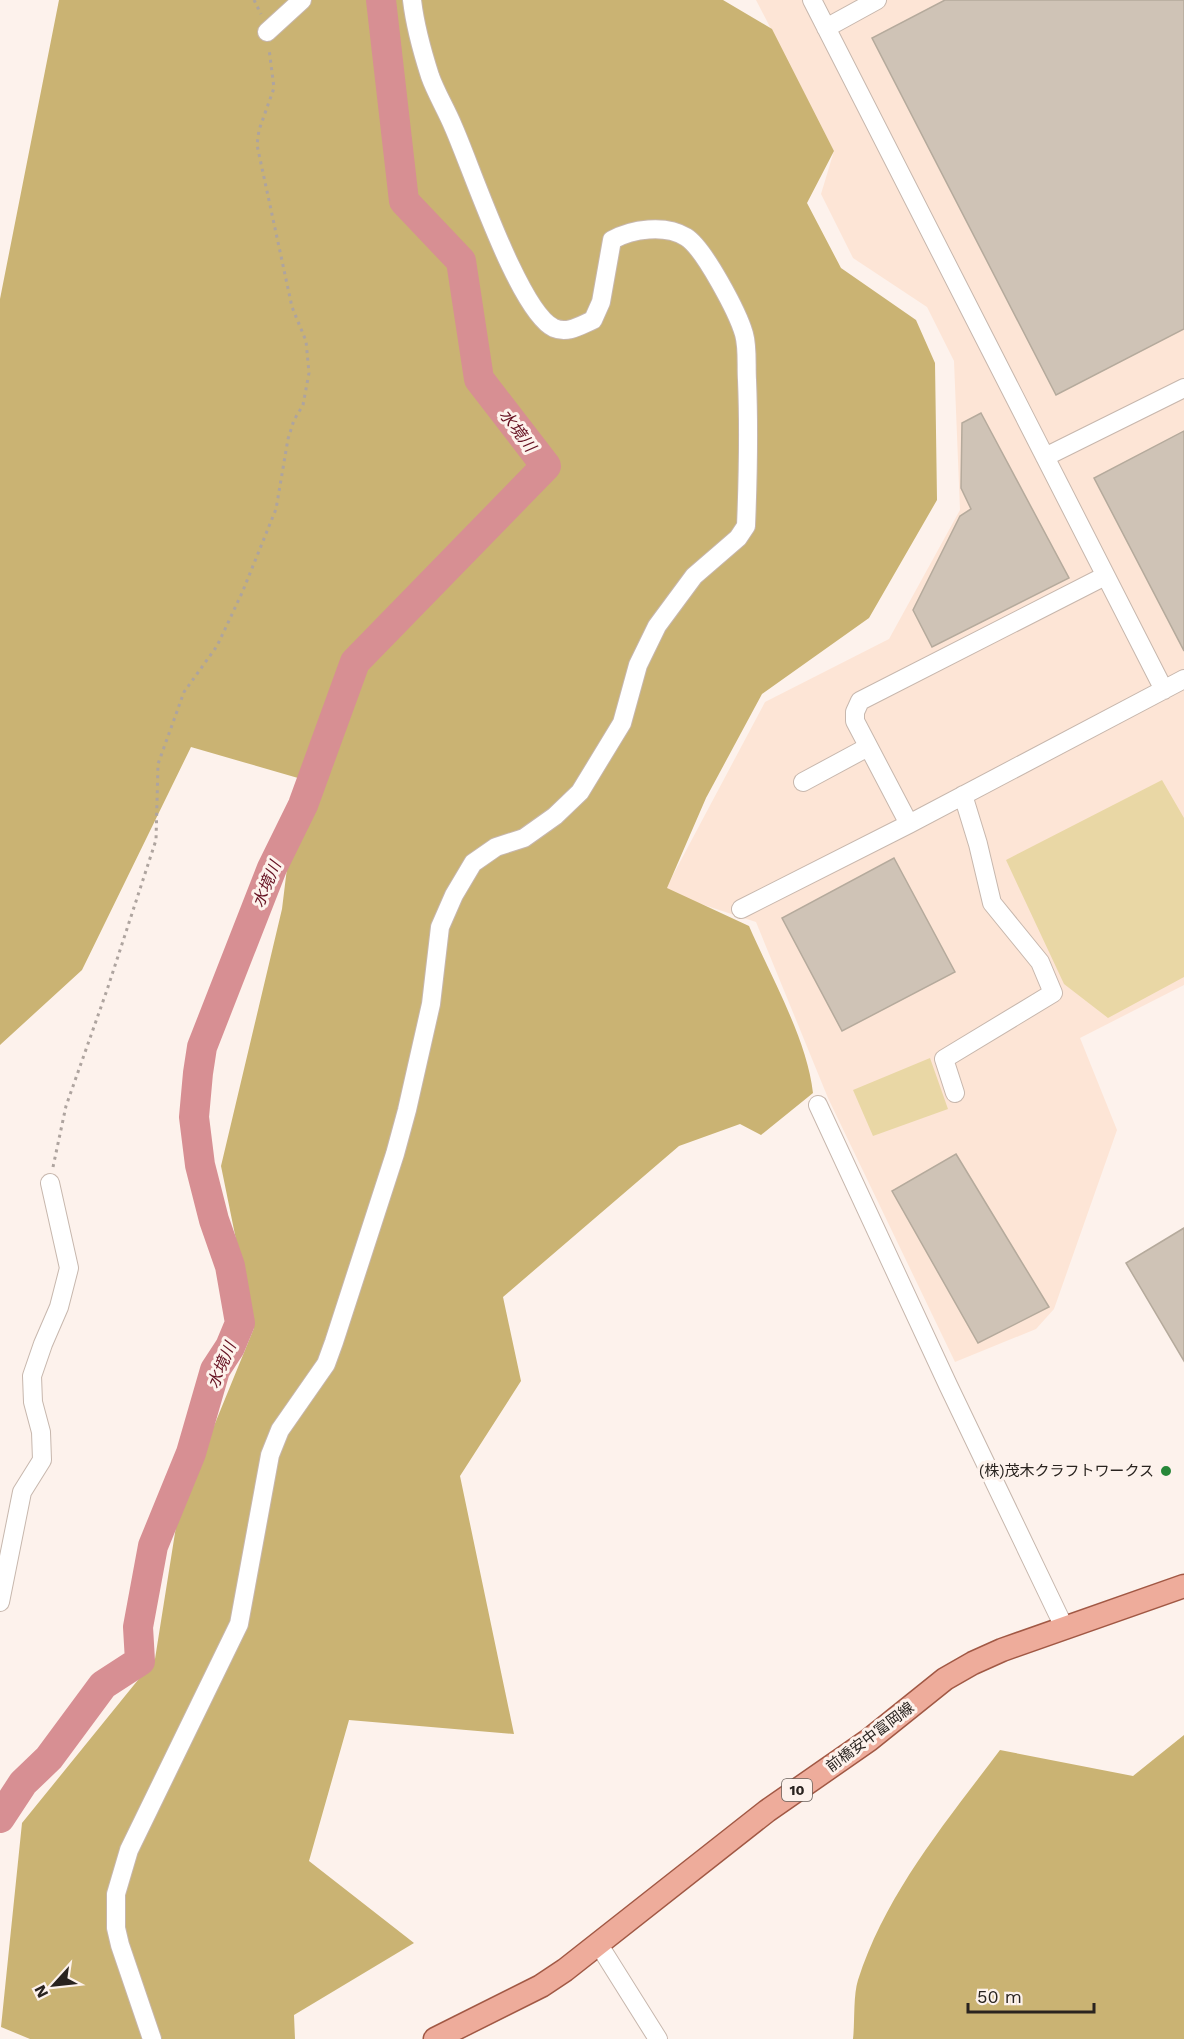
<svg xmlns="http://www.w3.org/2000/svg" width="1184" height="2039" font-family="'Work Sans','Noto Sans JP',sans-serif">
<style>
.built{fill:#fde5d6}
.green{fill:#e9d7a5}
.forest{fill:#cab373}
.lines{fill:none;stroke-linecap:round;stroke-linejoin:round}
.river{stroke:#d78f93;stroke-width:30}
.building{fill:#cfc3b6;stroke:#b5aa9c;stroke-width:1.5}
.minor-casing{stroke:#c7b7ad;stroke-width:20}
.major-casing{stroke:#a15844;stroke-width:25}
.path{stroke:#aea49f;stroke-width:3;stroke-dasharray:3 4.5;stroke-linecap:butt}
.minor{stroke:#fff;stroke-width:18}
.major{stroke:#eeac9b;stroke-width:22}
.poi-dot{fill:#278739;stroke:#fdf2ec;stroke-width:2}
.labels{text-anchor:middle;stroke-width:6;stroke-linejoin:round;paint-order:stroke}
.shield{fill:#fdf2ec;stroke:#69615c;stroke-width:1.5}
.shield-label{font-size:14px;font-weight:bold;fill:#29231f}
.poi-label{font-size:15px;fill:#29231f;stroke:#fdf2ec;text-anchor:end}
.street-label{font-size:15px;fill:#29231f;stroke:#fdf2ec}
.water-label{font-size:16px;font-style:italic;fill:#651020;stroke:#fdf2ec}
</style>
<rect width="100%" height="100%" fill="#fdf2ec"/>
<!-- built -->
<path class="built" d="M 756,0 L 1184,0 L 1184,985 L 1080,1038 L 1117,1130 L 1054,1309 L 1036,1329 L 955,1362 L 828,1098 L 756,922 L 664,892 L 765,702 L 889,639 L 960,510 L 954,361 L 927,307 L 853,258 L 821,194 L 834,151 Z"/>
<!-- green -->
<path class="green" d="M 1162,780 L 1184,818 L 1184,977 L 1108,1018 L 1064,984 L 1006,860 Z
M 930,1058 L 948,1109 L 873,1136 L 853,1090 Z"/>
<!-- forest -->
<path class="forest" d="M 59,0 L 723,0 L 772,29 L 834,151 L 807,203 L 841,268 L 916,320 L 935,363 L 937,500 L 869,618 L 762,694 L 706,798 L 667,888 L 749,926 C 771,977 807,1039 813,1093 L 761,1135 L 740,1124 L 679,1146 L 503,1297 L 521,1381 L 460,1476 L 514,1734 L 349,1720 L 309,1861 L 414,1943 L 294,2015 L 295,2039 L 30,2039 L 1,2027 L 22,1823 L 155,1659 L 178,1514 L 254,1328 L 221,1166 L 282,909 L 298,778 L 191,747 L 82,970 L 0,1045 L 0,299 Z
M 1184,1735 L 1184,2039 L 853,2039 C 855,2022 853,1996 858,1980 C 886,1893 946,1822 1000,1750 L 1133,1776 Z"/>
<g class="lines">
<!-- river -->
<path class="river" d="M 0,1818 L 23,1783 L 49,1758 L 103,1685 L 140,1661 L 138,1627 L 153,1546 L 191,1453 L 215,1370 L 230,1347 L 240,1323 L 230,1266 L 214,1220 L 200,1165 L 194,1117 L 198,1073 L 202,1047 L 272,868 L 303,805 L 355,662 L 546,466 L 479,379 L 461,261 L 404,201 L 381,0"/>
</g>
<!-- building -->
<path class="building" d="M 945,0 L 1184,0 L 1184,329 L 1056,395 L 872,38 Z
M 981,413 L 1069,578 L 932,647 L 913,610 L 960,516 L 971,509 L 961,488 L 962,423 Z
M 1184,431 L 1184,651 L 1094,478 Z
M 894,858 L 955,972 L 842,1031 L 782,918 Z
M 956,1154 L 1049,1307 L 978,1343 L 892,1191 Z
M 1184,1228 L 1184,1361 L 1126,1263 Z"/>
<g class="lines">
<defs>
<path id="minor" d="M 812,0 L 1164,690
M 826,28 L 877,0
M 267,32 L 302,0
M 1045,457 L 1184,388
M 803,782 L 868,747
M 909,824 L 855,721 L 855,712 L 860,701 L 1105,576
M 741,909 L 909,824 L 1184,679
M 955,1093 L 944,1059 L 1053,993 L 1040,962 L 992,903 L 978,844 L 963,795
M 818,1105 L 948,1385 L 1065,1629
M 0,1602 L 22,1492 L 42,1460 L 41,1432 L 33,1402 L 32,1376 L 43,1344 L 59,1307 L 69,1268 L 50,1183
M 599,1945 L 658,2039
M 152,2039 L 120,1945 L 116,1928 L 116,1894 L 129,1850 L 239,1624 L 270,1455 L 280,1430 L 326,1364 L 334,1342 L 395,1154 L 407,1110 L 431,1004 L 440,927 L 454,895 L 473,863 L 496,847 L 524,838 L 555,816 L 580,792 L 622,723 L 638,665 L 657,626 L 694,576 L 738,538 L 746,526 C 748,477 749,428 747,380 C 746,365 748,348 744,334 C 738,313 704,248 686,237 C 665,224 632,229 612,240 L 601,302 L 593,320 C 581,325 568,334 554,328 C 519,312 471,166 453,126 C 446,109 436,93 430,76 C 422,51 415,26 412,0"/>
<path id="major" d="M 435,2039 L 541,1986 L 565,1970 L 767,1811 L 869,1740 L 945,1679 L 973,1663 L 1002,1650 L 1184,1586"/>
</defs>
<!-- minor casing -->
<use href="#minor" class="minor-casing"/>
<!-- major casing -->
<use href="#major" class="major-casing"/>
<!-- path -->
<path class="path" d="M 254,0 L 261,14
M 53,1167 L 66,1106 L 107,990 L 156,840 L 158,764 L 184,692 L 217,646 L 242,593 L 276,509 L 288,439 L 294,420 L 303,405 L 309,373 L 306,341 L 292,307 L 257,145 L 259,130 L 274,88 L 269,49"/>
<!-- minor -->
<use href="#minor" class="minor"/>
<!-- major -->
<use href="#major" class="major"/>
</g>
<!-- markers -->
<circle class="poi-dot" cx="1166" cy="1471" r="6"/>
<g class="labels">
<!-- shield labels -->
<rect class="shield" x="782" y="1779" width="30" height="22" rx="4.5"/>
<g class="shield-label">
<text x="797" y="1795">10</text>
</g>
<!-- poi labels -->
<g class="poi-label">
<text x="1154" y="1476">(株)茂木クラフトワークス</text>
</g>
<!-- street labels -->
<g class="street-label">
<text transform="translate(870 1737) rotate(-37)" y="5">前橋安中富岡線</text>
</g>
<!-- water labels -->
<g class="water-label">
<text transform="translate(518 430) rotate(53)" y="6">水境川</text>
<text transform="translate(266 884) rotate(-67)" y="6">水境川</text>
<text transform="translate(221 1365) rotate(-67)" y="6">水境川</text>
</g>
</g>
<!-- north arrow -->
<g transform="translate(54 1985) rotate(243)" stroke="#fdf2ec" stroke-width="4.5" paint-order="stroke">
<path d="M0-4.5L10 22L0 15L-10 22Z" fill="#29231f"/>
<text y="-9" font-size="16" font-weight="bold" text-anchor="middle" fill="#29231f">N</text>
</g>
<!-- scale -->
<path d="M968 2003v9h126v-9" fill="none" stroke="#29231f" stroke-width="3"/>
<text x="977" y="2003" font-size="18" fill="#29231f" stroke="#fdf2ec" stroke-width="4.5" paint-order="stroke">50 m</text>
</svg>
